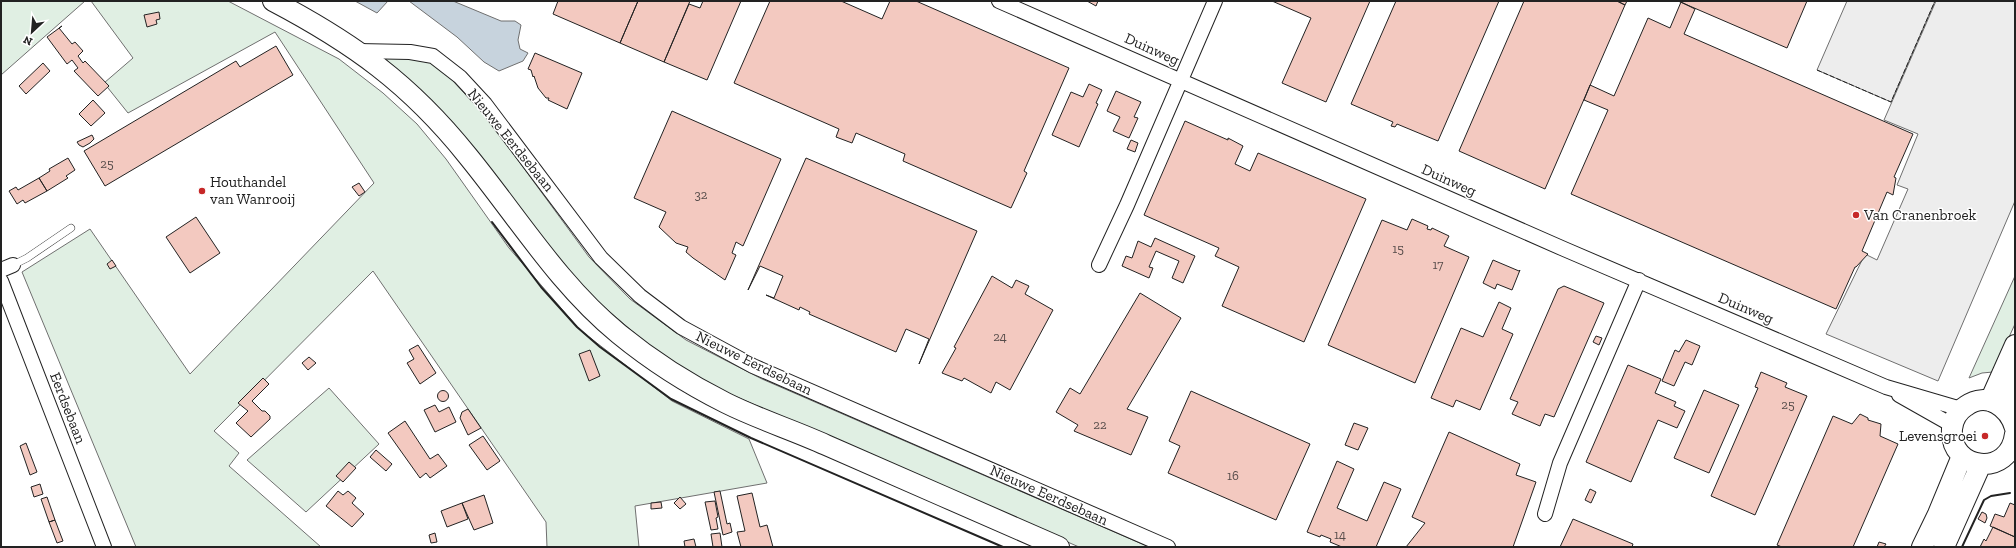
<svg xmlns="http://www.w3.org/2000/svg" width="2016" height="548" font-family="'Zilla Slab',serif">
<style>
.green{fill:#e0efe3;stroke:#6f6f6f}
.parking{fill:#ededed;stroke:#6f6f6f}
.water{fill:#c7d3dd;stroke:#6f6f6f}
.building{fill:#f3c9c0;stroke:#222}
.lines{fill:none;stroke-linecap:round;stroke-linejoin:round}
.service-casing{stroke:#222;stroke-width:8}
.minor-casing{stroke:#222;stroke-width:16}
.secondary-casing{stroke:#222;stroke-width:22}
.service{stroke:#fff;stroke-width:7}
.minor{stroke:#fff;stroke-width:14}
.secondary{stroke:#fff;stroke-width:20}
.fence{stroke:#222;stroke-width:1;stroke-dasharray:5 2;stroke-linecap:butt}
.wall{stroke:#222;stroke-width:2}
.poi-dot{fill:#c62828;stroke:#fff;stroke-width:1.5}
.labels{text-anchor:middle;stroke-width:3;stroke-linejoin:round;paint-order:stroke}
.number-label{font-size:13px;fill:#564c4a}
.street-label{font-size:15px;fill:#222;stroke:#fff}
.poi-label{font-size:15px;fill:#222;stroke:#fff;text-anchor:start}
</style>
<rect width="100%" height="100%" fill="#fff"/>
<!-- green -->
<path class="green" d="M 1,1 L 85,1 L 1,75 Z
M 91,1 L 228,1 L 339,59 L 383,93 L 417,124 L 446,159 L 509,248 L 580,330 L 672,401 L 749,439 L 767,483 L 635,506 L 639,547 L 547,547 L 546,522 L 373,271 L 214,431 L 239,453 L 229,466 L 321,547 L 136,547 L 22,272 L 90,229 L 190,374 L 374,183 L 275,32 L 128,113 L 104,83 L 133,58 Z
M 384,58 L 422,58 L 442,69 L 487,118 L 589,257 L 630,299 L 686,340 L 762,379 L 1149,547 L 1079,547 L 730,394 L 698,378 L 654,350 L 580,286 L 456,126 L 422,91 Z
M 2015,276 L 2015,324 L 1993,372 L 1982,373 L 1969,378 Z
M 329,388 L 379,444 L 306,512 L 247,460 Z"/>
<!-- parking -->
<path class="parking" d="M 1847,1 L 1935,1 L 1891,102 L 1817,70 Z
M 1936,1 L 2015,1 L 2015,201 L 1938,381 L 1826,334 L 1865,254 L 1877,260 L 1908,189 L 1897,185 L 1918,134 L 1884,120 Z"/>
<!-- water -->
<path class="water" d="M 355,1 L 388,1 L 377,13 Z
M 409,1 L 453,1 L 501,21 L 515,21 L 521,25 L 518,40 L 520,49 L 528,53 L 523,61 L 499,71 L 484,62 L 457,37 Z"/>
<!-- building -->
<path class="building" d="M 558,1 L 638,1 L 620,43 L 553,14 Z
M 638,1 L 690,1 L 664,62 L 620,43 Z
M 703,1 L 741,1 L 707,80 L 664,62 L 689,4 L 700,8 Z
M 770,1 L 841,1 L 882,19 L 890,1 L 916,1 L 1069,68 L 1024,171 L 1027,173 L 1011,208 L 903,161 L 905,154 L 856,133 L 852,143 L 836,137 L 839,129 L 734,83 Z
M 1087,1 L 1098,1 L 1096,6 Z
M 1272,1 L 1370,1 L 1326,102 L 1282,83 L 1311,18 Z
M 1396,1 L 1499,1 L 1438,141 L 1397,124 L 1395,127 L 1391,126 L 1393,122 L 1351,104 Z
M 1524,1 L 1617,1 L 1625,5 L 1545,189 L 1459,151 Z
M 1617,1 L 1627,1 L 1625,5 Z
M 1678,1 L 1807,1 L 1787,48 Z
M 1681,2 L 1695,9 L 1684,34 L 1913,134 L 1894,177 L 1896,178 L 1893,195 L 1887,192 L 1862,251 L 1868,254 L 1856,267 L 1855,267 L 1836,309 L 1571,194 L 1608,110 L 1584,100 L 1590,85 L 1614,96 L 1648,18 L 1670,28 Z
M 159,12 L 160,19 L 156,20 L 157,24 L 147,27 L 144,15 Z
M 62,26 L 59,28 L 72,44 L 75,42 L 83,51 L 78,56 L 83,63 L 85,61 L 109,86 L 98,96 L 74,71 L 78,68 L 72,60 L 67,64 L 47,37 Z
M 276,46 L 293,75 L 105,186 L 84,151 L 236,61 L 240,67 Z
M 535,53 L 582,73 L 567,109 L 548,100 L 549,98 L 546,98 L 538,88 L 534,76 L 533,77 L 531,70 L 528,69 Z
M 43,63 L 50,71 L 26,94 L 19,86 Z
M 1089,84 L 1102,90 L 1096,103 L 1098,104 L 1079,147 L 1052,135 L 1071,92 L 1083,97 Z
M 1116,91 L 1141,102 L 1134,117 L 1138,118 L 1129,138 L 1113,131 L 1120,117 L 1107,111 Z
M 93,100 L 105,113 L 91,126 L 79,114 Z
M 672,111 L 781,159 L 743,246 L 736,242 L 732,253 L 736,255 L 725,280 L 693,258 L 686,252 L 688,247 L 676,243 L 659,227 L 666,212 L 634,198 Z
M 1185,121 L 1228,140 L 1228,138 L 1243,146 L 1235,164 L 1250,171 L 1258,153 L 1366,199 L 1304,342 L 1222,306 L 1239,267 L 1215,256 L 1219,248 L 1144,215 Z
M 92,135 L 94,139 L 90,143 L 83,147 L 79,145 L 77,142 Z
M 1131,140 L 1138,143 L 1135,152 L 1127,149 Z
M 68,158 L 75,170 L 66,176 L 68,178 L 47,191 L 39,178 L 50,171 L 49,169 Z
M 806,158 L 977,231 L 919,364 L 929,339 L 906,329 L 896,352 L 809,314 L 810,312 L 800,307 L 799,310 L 766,295 L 774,298 L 783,276 L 760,266 L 748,290 Z
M 39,178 L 47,191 L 25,203 L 23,200 L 17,204 L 9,191 L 16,187 L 18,190 Z
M 359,183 L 365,192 L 359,196 L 352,187 Z
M 196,217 L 220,253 L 190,273 L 166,237 Z
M 1412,219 L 1428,226 L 1427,229 L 1431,230 L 1432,228 L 1449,236 L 1444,246 L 1469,257 L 1415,383 L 1328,345 L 1382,220 L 1407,230 Z
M 1155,238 L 1195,256 L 1183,283 L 1172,278 L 1179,261 L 1156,251 L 1149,267 L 1153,268 L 1149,278 L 1122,266 L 1126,256 L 1132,258 L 1138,241 L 1151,247 Z
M 112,260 L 116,266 L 110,269 L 107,264 Z
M 1493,260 L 1519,271 L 1520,270 L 1512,290 L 1497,284 L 1495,289 L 1483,283 Z
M 992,276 L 1012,288 L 1016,280 L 1029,286 L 1025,294 L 1053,310 L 1010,390 L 996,382 L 991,393 L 964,378 L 962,381 L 942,373 L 956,348 L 954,347 Z
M 1564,286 L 1604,303 L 1554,417 L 1545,414 L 1540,426 L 1512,414 L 1518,402 L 1510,399 L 1558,289 Z
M 1140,293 L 1181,318 L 1127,409 L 1148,417 L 1131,455 L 1074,431 L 1078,425 L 1056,412 L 1070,388 L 1080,394 Z
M 1499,302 L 1511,308 L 1502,329 L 1513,334 L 1480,410 L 1456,400 L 1453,407 L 1431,398 L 1461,328 L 1483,337 Z
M 1596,336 L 1602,338 L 1599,345 L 1593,342 Z
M 1686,340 L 1700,346 L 1692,365 L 1685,362 L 1674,386 L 1662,381 L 1675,350 L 1679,352 Z
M 418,345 L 436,373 L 420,384 L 407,363 L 414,359 L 409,350 Z
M 590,350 L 600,376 L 589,381 L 579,354 Z
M 309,357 L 316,363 L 308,370 L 302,363 Z
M 1628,365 L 1661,379 L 1655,393 L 1676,402 L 1674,406 L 1685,411 L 1677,428 L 1658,420 L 1631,482 L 1586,462 Z
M 1761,372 L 1787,383 L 1785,387 L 1807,396 L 1755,515 L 1711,496 L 1758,388 L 1755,387 Z
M 263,378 L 269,384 L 252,401 L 262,411 L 265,411 L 270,416 L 270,419 L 251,437 L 236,423 L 248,411 L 238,403 Z
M 1704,390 L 1739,405 L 1709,473 L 1674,458 Z
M437.5 396a5.5 5.5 0 1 1 11 0a5.5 5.5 0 1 1-11 0Z
M 1191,391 L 1310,444 L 1276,520 L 1168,473 L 1180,446 L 1169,441 Z
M 435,405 L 439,412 L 449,407 L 456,422 L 435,432 L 424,410 Z
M 468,409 L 481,428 L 468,435 L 460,418 L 462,412 Z
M 1860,414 L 1868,418 L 1868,420 L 1881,424 L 1880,436 L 1898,444 L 1853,547 L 1782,547 L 1777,545 L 1833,416 L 1852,424 Z
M 405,421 L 430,459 L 438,454 L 447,466 L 430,478 L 426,473 L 420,478 L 388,433 Z
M 1354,423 L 1368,428 L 1358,450 L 1345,445 Z
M 1449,432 L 1520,464 L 1516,475 L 1536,482 L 1513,547 L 1406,547 L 1425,523 L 1412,517 Z
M 483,436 L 500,461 L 487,470 L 469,445 Z
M 26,443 L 37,472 L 30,475 L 20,446 Z
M 376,450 L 392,464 L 386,471 L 370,457 Z
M 1337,461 L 1354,469 L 1337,508 L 1367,521 L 1384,482 L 1401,489 L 1376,547 L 1342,547 L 1330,542 L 1331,539 L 1321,535 L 1320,537 L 1307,532 Z
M 349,462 L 356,468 L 343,482 L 336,476 Z
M 40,484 L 43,494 L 34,497 L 31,487 Z
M 1590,489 L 1596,492 L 1591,503 L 1585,500 Z
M 338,491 L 343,495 L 348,491 L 356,498 L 352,503 L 364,514 L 352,527 L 326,506 Z
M 720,491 L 727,524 L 730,523 L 732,532 L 723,535 L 714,492 Z
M 752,493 L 760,527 L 767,525 L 773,547 L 741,547 L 737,532 L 745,531 L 737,496 Z
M 484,495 L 493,523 L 474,530 L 462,503 Z
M 47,497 L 55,520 L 49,522 L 41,499 Z
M 680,497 L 686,504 L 680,509 L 674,503 Z
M 715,501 L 718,517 L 716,518 L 718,529 L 711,530 L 705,502 Z
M 661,502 L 662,508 L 651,509 L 651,503 Z
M 462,503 L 468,519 L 447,527 L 441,511 Z
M 2010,503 L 2015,505 L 2015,537 L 1990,526 L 1995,514 L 2004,517 Z
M 1982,512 L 1986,514 L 1987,518 L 1985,523 L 1978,519 Z
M 1573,519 L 1633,544 L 1632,547 L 1560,547 Z
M 55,520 L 63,541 L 57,543 L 49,522 Z
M 1993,527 L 2015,537 L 2015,547 L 1980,547 L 1984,539 L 1986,541 Z
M 435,533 L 437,542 L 431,543 L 429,535 Z
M 720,533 L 722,547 L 713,547 L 711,534 Z
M 694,539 L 696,547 L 685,547 L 684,541 Z
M 1879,542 L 1886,544 L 1884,547 L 1877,547 Z"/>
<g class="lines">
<defs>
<path id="service" d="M 13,265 L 27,258 L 71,228"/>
<path id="minor" d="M 999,1 L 1564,249 L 1886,387 L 1961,409
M 358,51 L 410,52 L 433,56 L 460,77 L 485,104 L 601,258 L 640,296 L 681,327 L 753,366 L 1168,547
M 1099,265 L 1127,205 L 1215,1
M 1,270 L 13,265
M 1,281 L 104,547
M 1899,395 L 1952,425
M 1545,514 L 1560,463 L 1639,280"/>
<path id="secondary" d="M 273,1 C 353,43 410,84 467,155 C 517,216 558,284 619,334 C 652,361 688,384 726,403 C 758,419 793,430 826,445 C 904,479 981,513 1059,547
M 1990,401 L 2015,345
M 2004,408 L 2015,380
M 2015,428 C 2009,407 1987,391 1966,406 C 1958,411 1953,419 1952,429 C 1949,471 2010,478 2015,434
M 1922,547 L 1938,514 L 1962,456
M 1944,547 L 1981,464"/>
</defs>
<!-- service casing -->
<use href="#service" class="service-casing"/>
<!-- minor casing -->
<use href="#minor" class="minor-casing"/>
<!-- secondary casing -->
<use href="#secondary" class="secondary-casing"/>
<!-- service -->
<use href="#service" class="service"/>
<!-- minor -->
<use href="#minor" class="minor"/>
<!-- secondary -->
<use href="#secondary" class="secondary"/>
<!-- fence -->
<path class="fence" d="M 1817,70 L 1891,102 L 1935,1"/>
<!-- wall -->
<path class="wall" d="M 492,222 L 541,287 L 577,327 L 600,347 L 671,399 L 751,438 L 1003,547
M 1962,547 L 1984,500 L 1991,496 L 2010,493"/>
</g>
<!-- markers -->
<g class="poi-dot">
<circle cx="202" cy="191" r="4"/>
<circle cx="1856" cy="215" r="4"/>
<circle cx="1985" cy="436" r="4"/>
</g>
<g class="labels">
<!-- number labels -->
<g class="number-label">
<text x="107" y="168">25</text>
<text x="701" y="199">32</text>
<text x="1398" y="253">15</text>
<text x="1438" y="269">17</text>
<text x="1000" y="341">24</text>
<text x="1788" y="409">25</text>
<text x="1100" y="429">22</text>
<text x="1233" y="480">16</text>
<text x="1340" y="539">14</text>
</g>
<!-- street labels -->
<g class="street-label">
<text transform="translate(1152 49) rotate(24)" y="5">Duinweg</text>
<text transform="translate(511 140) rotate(51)" y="5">Nieuwe Eerdsebaan</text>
<text transform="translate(1449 180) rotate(24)" y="5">Duinweg</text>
<text transform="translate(1746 308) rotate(23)" y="5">Duinweg</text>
<text transform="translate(754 363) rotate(26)" y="5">Nieuwe Eerdsebaan</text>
<text transform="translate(68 408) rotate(69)" y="5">Eerdsebaan</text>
<text transform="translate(1049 495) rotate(24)" y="5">Nieuwe Eerdsebaan</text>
</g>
<!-- poi labels -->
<g class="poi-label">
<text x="210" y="187">Houthandel<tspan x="210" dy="17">van Wanrooij</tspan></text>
<text x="1864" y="220">Van Cranenbroek</text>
<text x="1977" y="441" text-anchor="end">Levensgroei</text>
</g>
</g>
<!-- border -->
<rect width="2016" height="548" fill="none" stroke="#222222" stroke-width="4"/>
<!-- north arrow -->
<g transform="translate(32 32) rotate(206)" stroke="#ffffff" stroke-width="3" paint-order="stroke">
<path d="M0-3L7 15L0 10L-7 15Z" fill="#222222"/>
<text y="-6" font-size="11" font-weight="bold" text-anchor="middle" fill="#222222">N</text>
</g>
</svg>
